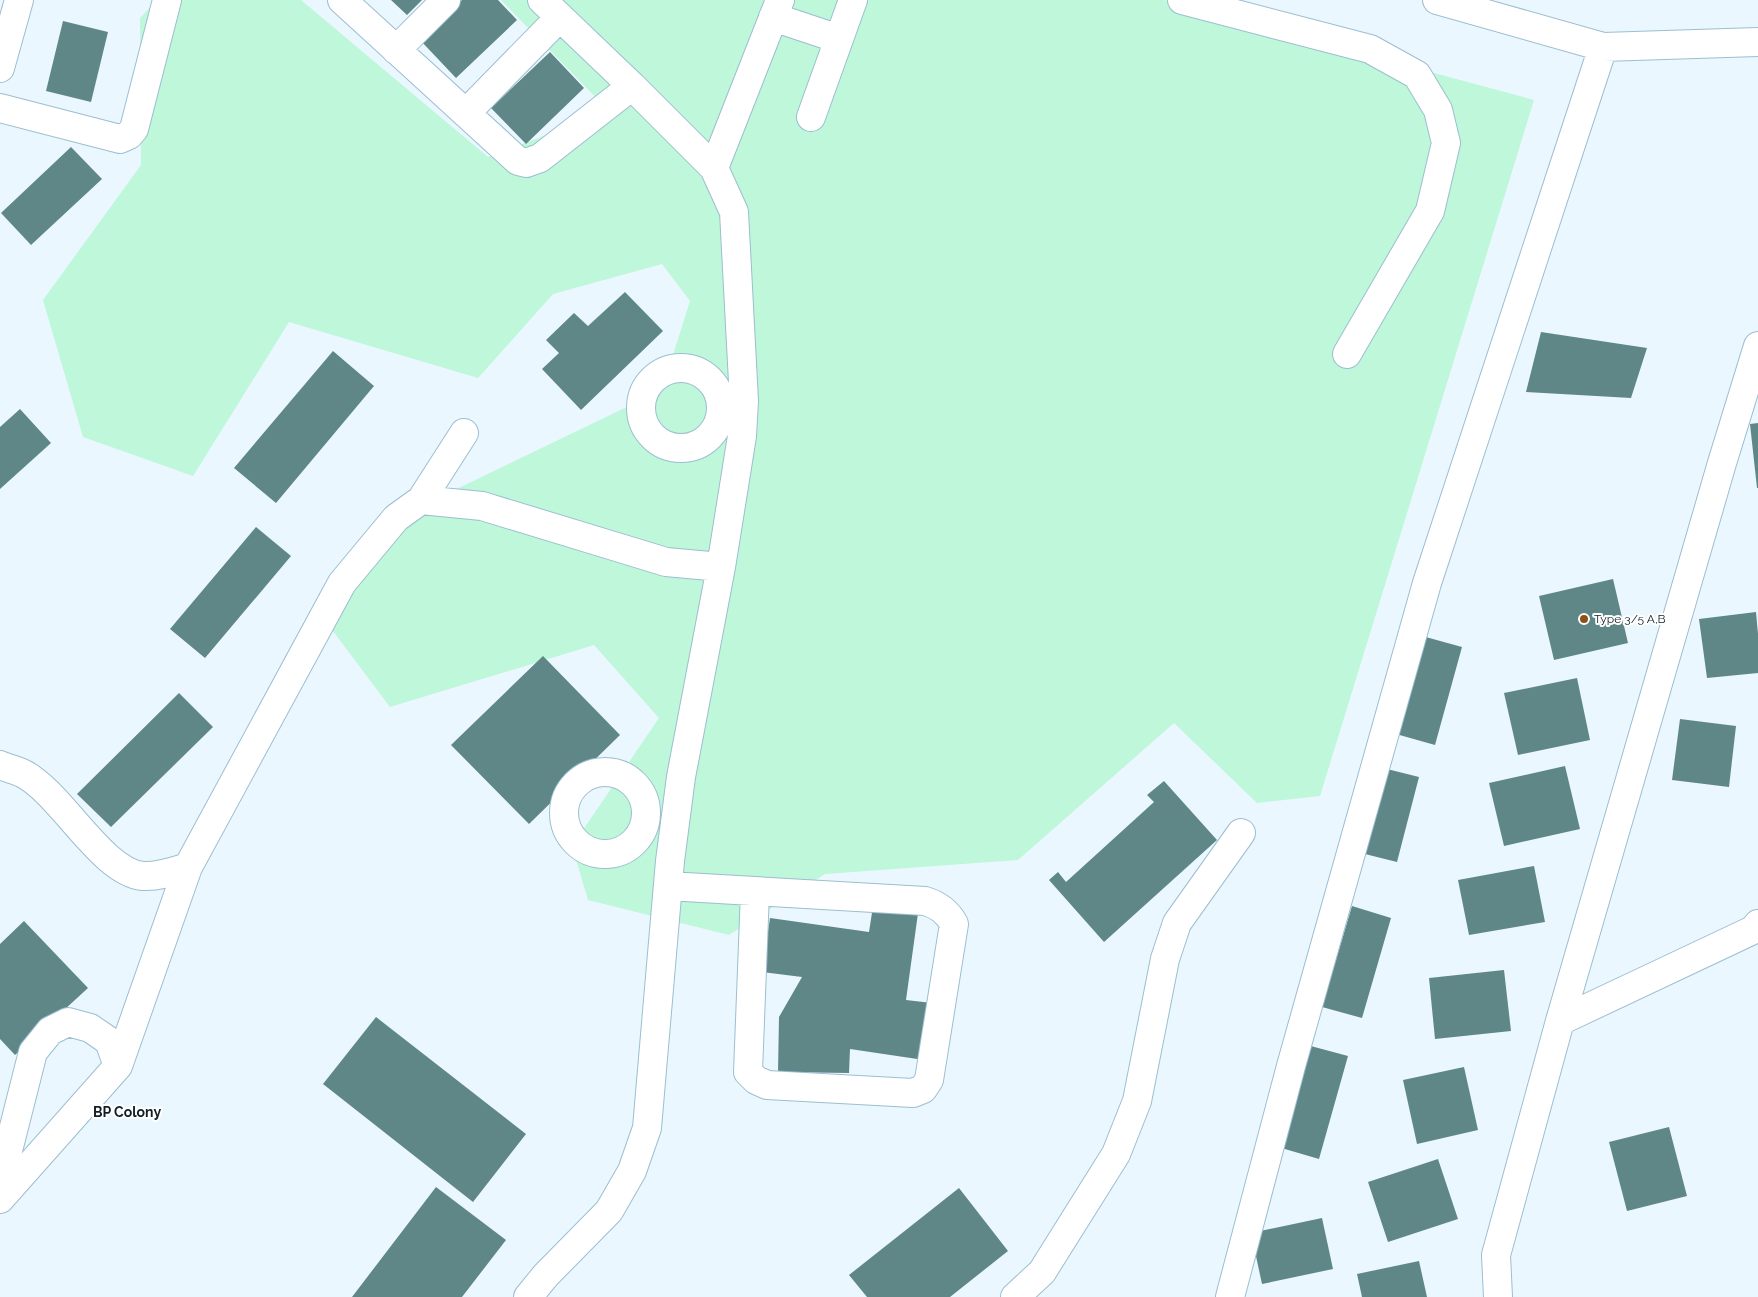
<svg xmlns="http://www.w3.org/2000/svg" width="1758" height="1297" font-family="Raleway,sans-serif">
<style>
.green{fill:#bef7d9}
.building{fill:#5f8787}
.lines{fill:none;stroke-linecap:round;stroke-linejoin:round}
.minor-casing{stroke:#9cbed0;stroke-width:30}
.minor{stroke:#fff;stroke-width:28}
.poi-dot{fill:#8f5017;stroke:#fff;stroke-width:2}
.labels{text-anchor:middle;stroke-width:4;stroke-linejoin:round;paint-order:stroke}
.poi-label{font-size:12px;fill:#121f25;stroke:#fff;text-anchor:start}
.neighbourhood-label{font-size:14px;font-weight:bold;fill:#121f25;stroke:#fff}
</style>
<rect width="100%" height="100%" fill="#eaf7ff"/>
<!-- green -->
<path class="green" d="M 157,0 L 301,0 L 488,157 L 609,111 L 501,0 L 1164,0 L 1534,100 L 1320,796 L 1257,803 L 1174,723 L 1018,860 L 825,874 L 729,935 L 588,900 L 572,846 L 659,718 L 594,645 L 390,707 L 330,627 L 380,526 L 662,390 L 690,301 L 662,264 L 553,294 L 478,378 L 289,322 L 193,476 L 83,437 L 43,300 L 141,165 L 140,18 Z"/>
<!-- building -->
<path class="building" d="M 391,0 L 422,0 L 407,15 Z
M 462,0 L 498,0 L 517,20 L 456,78 L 420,40 Z
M 63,21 L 108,32 L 91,102 L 46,91 Z
M 550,52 L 584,88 L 526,144 L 491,108 Z
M 71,147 L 102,179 L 31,245 L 1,213 Z
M 625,292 L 663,331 L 581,410 L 542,369 L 559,353 L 546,340 L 574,313 L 588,326 Z
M 1541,332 L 1647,348 L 1631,398 L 1526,392 Z
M 333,351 L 374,386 L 276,503 L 234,468 Z
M 20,409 L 51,443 L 0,489 L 0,427 Z
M 1758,423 L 1758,488 L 1757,488 L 1750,424 Z
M 256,527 L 291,556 L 205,658 L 170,629 Z
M 1613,579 L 1628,643 L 1554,660 L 1539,596 Z
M 1756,612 L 1758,634 L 1758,673 L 1707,678 L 1699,619 Z
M 1422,636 L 1462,647 L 1435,745 L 1396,734 Z
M 543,656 L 620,735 L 529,824 L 451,745 Z
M 1577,678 L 1590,740 L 1518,755 L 1504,693 Z
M 179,693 L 213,727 L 111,827 L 77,794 Z
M 1680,719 L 1736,726 L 1729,787 L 1672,780 Z
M 1565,766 L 1580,829 L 1504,846 L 1489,783 Z
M 1383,768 L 1419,777 L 1397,862 L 1361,853 Z
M 1164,781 L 1217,840 L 1104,942 L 1049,880 L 1058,872 L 1066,882 L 1154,802 L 1147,795 Z
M 1534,866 L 1545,922 L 1469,935 L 1458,880 Z
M 874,900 L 919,906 L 906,1000 L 932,1003 L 924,1060 L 850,1049 L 849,1073 L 778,1072 L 779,1017 L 802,977 L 762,972 L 770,918 L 869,932 Z
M 1352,906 L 1391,918 L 1362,1018 L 1322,1007 Z
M 24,921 L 88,988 L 15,1055 L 0,1039 L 0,944 Z
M 1504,970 L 1511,1031 L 1435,1039 L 1429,978 Z
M 376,1017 L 526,1134 L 473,1202 L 323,1084 Z
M 1307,1045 L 1348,1056 L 1319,1159 L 1278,1147 Z
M 1464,1067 L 1478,1130 L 1417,1144 L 1403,1080 Z
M 1669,1127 L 1687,1196 L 1627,1211 L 1609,1142 Z
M 1438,1159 L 1458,1219 L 1388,1242 L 1368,1182 Z
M 436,1187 L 506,1240 L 462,1297 L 352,1297 Z
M 959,1188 L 1008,1251 L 950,1297 L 867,1297 L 849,1275 Z
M 1322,1218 L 1333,1269 L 1262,1284 L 1251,1233 Z
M 1419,1261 L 1427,1297 L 1362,1297 L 1357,1274 Z"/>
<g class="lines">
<defs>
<path id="minor" d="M 342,0 L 518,161 L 526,163 L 540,158 L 632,86
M 1182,0 L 1370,49 L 1417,75 L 1438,110 L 1446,143 L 1430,211 L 1347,354
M 1437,0 L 1603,47
M 773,17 L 839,39
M 396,50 L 446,0
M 0,68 L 19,0
M 0,108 L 120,139 L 129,135 L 134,129 L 167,0
M 466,113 L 560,17
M 811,117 L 853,0
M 714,168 L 780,0
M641 408a40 40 0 1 1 80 0a40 40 0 1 1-80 0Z
M 421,500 L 464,433
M 0,765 C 7,768 15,770 22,773 C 61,792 101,872 143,876 C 158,877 175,871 188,867
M564 813a41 41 0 1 1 82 0a41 41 0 1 1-82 0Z
M 668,886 L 925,901 C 938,905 947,911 954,924 L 929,1080 L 923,1089 L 913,1093 L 767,1085 L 756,1080 L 748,1072 L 755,892
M 1560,1021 L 1753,930 L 1758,924
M 0,1182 L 33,1052 L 50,1031 L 68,1022 L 90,1028 L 109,1041 L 118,1066
M 0,1199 L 118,1066 L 188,867 L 342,583 L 396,518 L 421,500 L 482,506 L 666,562 L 721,567
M 528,1297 L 546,1275 L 609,1211 L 632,1171 L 647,1128 L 670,861 L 681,777 L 721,567 L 742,436 L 744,401 L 734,212 L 714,168 L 632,86 L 542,0
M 1015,1297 L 1042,1272 L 1116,1154 L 1137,1101 L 1165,959 L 1177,923 L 1241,833
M 1230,1297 L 1291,1066 L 1427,583 L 1603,47 L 1758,42
M 1498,1297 L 1496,1255 L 1560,1021 L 1722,463 L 1758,346"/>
</defs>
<!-- minor casing -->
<use href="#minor" class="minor-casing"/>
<!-- minor -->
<use href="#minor" class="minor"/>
</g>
<!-- markers -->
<circle class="poi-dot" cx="1584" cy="619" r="5"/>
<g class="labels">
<!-- poi labels -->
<g class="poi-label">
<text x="1594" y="623">Type 3/5 A,B</text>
</g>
<!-- neighbourhood labels -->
<g class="neighbourhood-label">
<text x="127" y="1117">BP Colony</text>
</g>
</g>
</svg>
